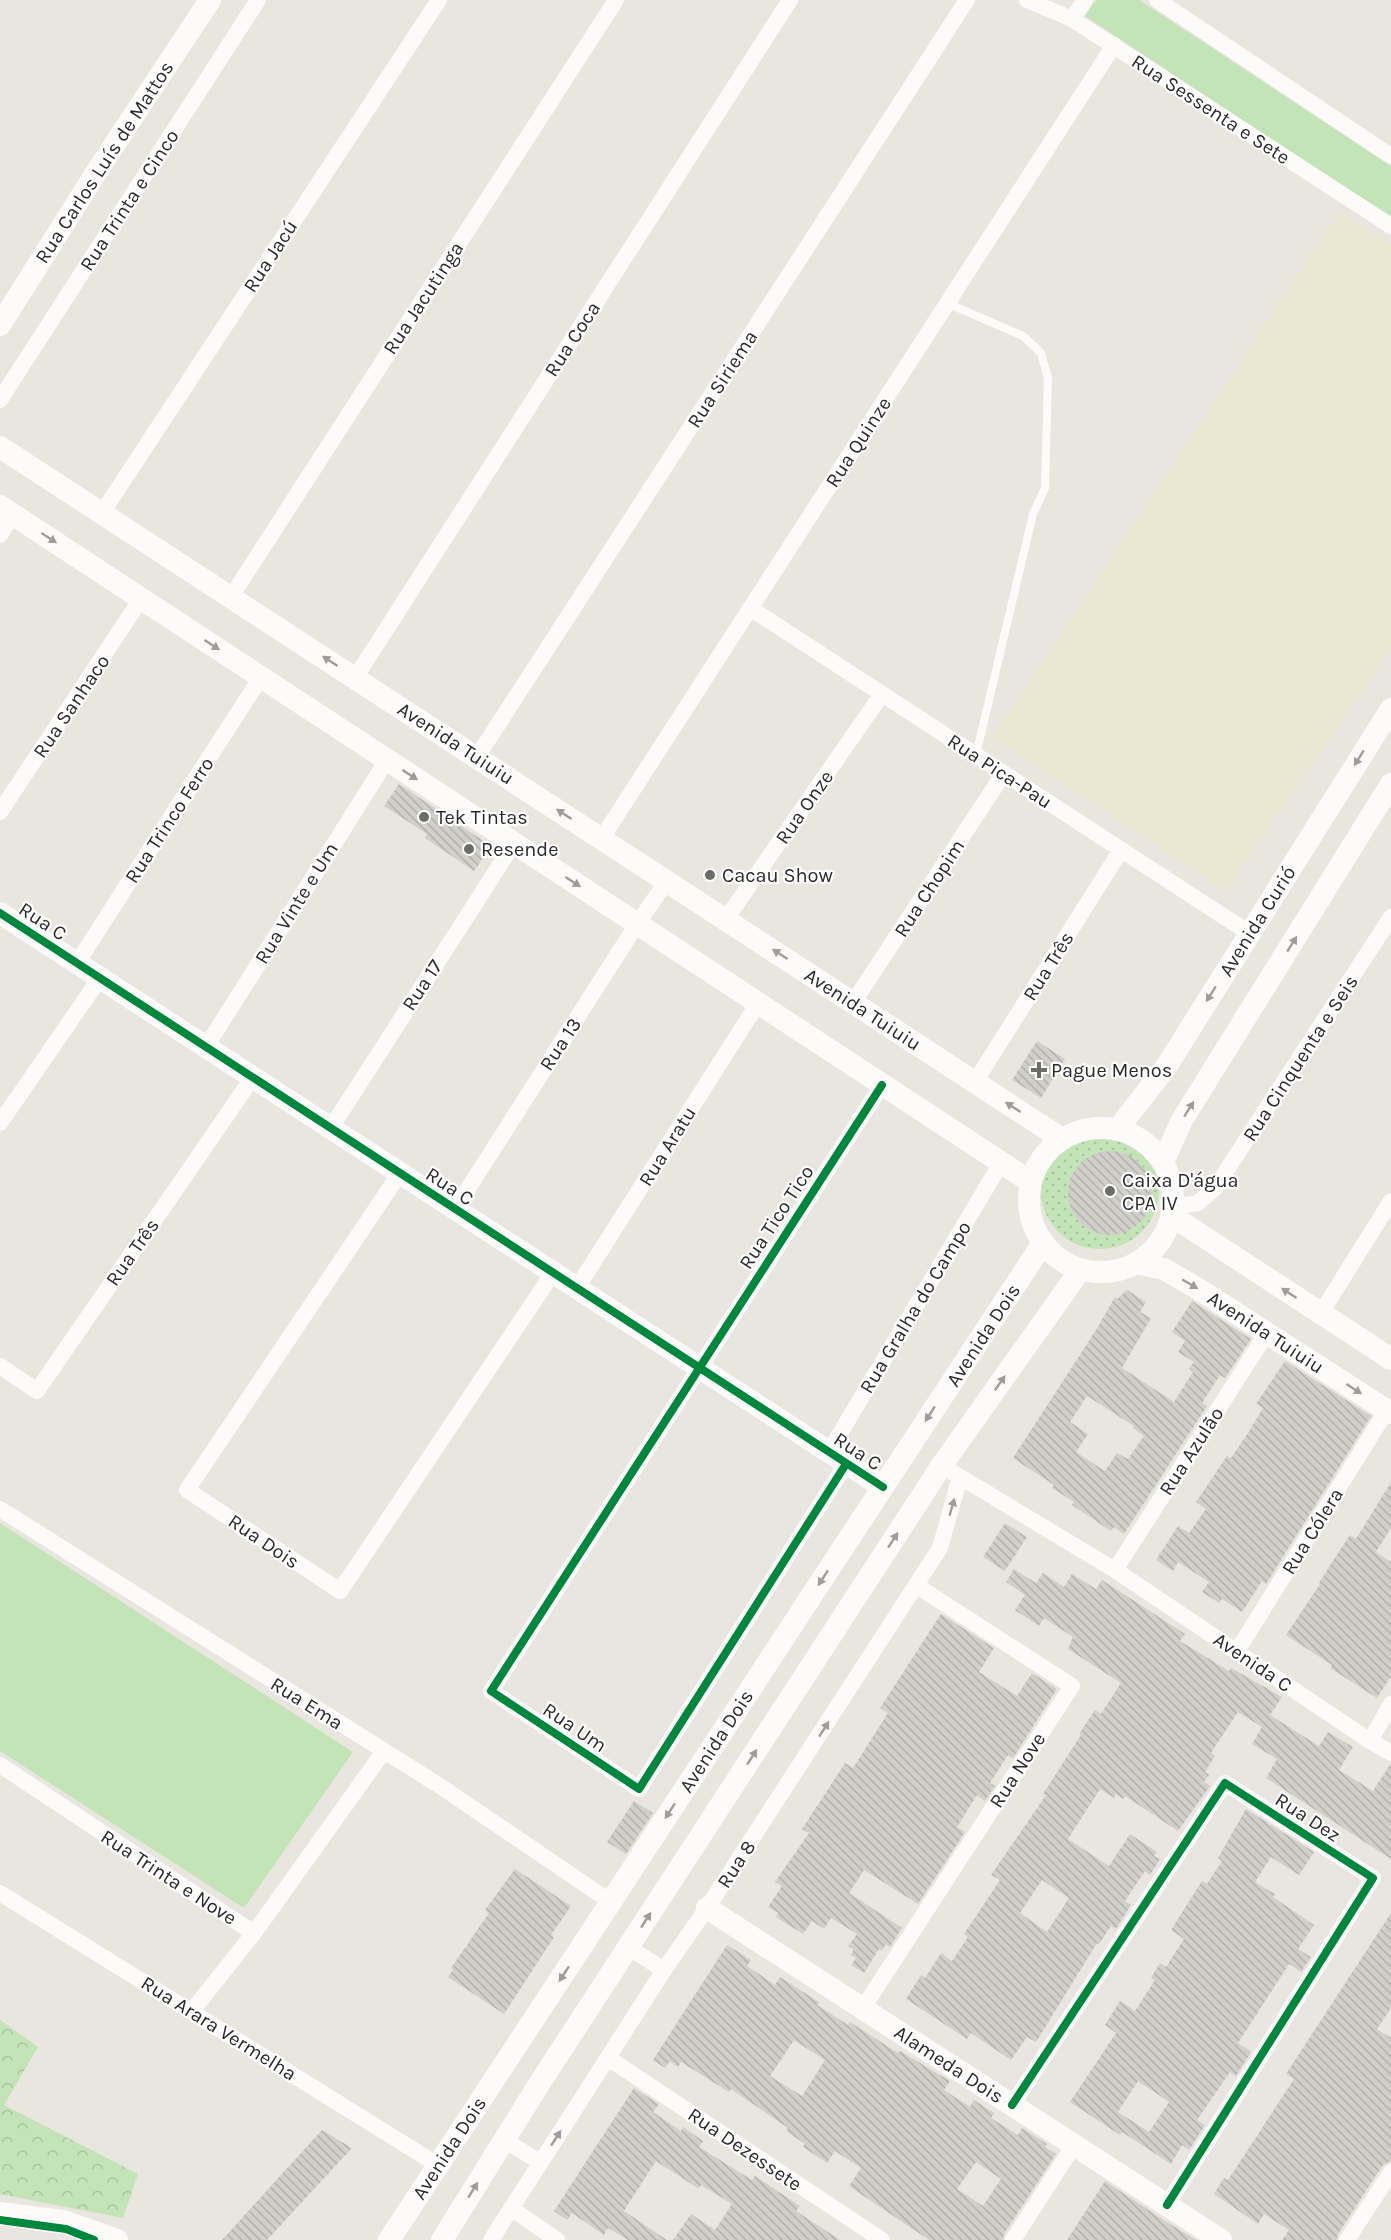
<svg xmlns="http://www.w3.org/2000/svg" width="1391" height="2240" font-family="Karla,sans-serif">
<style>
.education{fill:#ebe7d3}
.grass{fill:url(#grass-dots)}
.forest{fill:url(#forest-crowns)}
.park{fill:#c3e4b7}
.building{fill:url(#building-back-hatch);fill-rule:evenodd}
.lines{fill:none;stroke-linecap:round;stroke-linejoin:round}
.lane{stroke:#fcfbfa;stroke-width:8}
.street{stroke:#fcfbfa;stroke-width:16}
.secondary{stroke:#fcfbfa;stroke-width:22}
.cycleway-casing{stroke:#fff;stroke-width:11}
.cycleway{stroke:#00873e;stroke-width:8}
.oneway{fill:#9e9d9c}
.poi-dot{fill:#6c6c69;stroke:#fff;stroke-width:2}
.labels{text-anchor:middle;stroke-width:4.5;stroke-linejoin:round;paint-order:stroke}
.street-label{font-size:20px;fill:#2a2a2a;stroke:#fff}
.poi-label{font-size:20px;fill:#2a2a2a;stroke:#fff;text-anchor:start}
</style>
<defs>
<pattern id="grass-dots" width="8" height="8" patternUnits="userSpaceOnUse" patternTransform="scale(1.5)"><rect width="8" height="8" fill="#c3e4b7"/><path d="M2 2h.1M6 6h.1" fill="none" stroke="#a8c49e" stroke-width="1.8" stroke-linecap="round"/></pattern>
<pattern id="forest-crowns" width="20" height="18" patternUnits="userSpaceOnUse" patternTransform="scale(1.5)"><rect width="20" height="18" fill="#c3e4b7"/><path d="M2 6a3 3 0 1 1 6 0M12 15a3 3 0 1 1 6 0" fill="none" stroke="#a8c49e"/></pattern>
<pattern id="building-back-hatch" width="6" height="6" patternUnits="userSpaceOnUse" patternTransform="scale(1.5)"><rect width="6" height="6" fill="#d1cfca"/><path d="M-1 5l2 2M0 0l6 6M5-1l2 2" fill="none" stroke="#b4b2ae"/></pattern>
</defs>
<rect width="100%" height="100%" fill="#e8e6df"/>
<!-- education -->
<path class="education" d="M 1339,212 L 1391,246 L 1391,651 L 1274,819 L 1226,892 L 993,737 Z"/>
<!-- grass -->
<path class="grass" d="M1041 1190a59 59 0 1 1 118 0a59 59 0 1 1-118 0Z"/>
<!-- forest -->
<path class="forest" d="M 0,2020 L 38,2047 L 4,2105 L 138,2174 L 123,2218 L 0,2194 Z"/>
<!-- park -->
<path class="park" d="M 1096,0 L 1139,0 L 1391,166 L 1391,218 L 1085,16 Z
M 0,1523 L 353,1752 L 244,1908 L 0,1751 Z"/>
<!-- building -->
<path class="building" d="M 399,784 L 491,846 L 474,871 L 425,838 L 427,834 L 384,806 Z
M 1037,1041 L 1065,1059 L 1041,1098 L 1012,1080 Z
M1068 1193a42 42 0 1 1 84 0a42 42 0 1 1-84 0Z
M 1127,1290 L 1146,1302 L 1140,1312 L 1151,1318 L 1122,1368 L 1174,1402 L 1193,1372 L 1189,1369 L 1194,1362 L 1178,1352 L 1185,1341 L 1172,1332 L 1192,1301 L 1251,1339 L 1225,1378 L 1220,1375 L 1202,1403 L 1207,1406 L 1124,1534 L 1114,1527 L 1111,1531 L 1072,1505 L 1074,1502 L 1052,1488 L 1054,1485 L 1013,1458 L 1096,1330 L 1115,1297 L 1117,1299 ZM 1087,1396 L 1134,1426 L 1133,1428 L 1144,1436 L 1128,1459 L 1117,1453 L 1105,1471 L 1076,1452 L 1088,1434 L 1070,1422 Z
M 1285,1361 L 1371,1416 L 1266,1584 L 1262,1581 L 1242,1612 L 1222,1599 L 1219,1603 L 1202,1592 L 1209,1582 L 1178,1562 L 1173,1571 L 1156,1560 L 1178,1526 L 1189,1533 L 1206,1509 L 1196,1502 L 1227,1456 L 1231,1458 L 1248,1433 L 1263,1408 L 1256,1404 Z
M 1391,1482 L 1391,1528 L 1376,1552 L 1391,1562 L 1391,1676 L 1377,1698 L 1330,1668 L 1332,1665 L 1286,1635 L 1320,1584 L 1319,1583 L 1334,1559 L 1350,1535 L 1356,1539 Z
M 1005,1523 L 1027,1537 L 1005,1571 L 983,1557 Z
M 1014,1569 L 1036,1583 L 1043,1573 L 1064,1587 L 1072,1574 L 1096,1589 L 1102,1580 L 1185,1634 L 1180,1641 L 1229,1671 L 1231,1668 L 1282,1697 L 1270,1715 L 1319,1746 L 1328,1732 L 1353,1747 L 1339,1770 L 1373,1791 L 1391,1763 L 1391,1859 L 1266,1778 L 1277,1759 L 1252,1744 L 1262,1727 L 1238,1712 L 1211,1753 L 1215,1756 L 1205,1772 L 1209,1775 L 1204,1782 L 1210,1786 L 1178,1831 L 1125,1796 L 1123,1799 L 1116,1794 L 1114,1798 L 1100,1789 L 1068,1839 L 1109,1866 L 1130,1834 L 1157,1852 L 1154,1856 L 1160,1859 L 1150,1875 L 1145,1871 L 1125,1901 L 1131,1905 L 1116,1929 L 1111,1926 L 1099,1944 L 1097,1943 L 1036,2042 L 1027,2037 L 1011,2060 L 971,2033 L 967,2039 L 906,1999 L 921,1975 L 925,1978 L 941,1953 L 952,1961 L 968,1937 L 964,1934 L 1000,1880 L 991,1875 L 1046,1795 L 1043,1794 L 1081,1735 L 1079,1734 L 1095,1710 L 1101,1714 L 1121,1683 L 1068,1649 L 1073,1637 L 1044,1618 L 1039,1626 L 1015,1610 L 1025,1595 L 1006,1582 ZM 1042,1880 L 1069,1898 L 1047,1932 L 1020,1913 Z
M 941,1614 L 994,1648 L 979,1672 L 1017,1696 L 1032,1673 L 1057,1689 L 1013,1758 L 1008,1755 L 990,1783 L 995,1786 L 985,1801 L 977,1795 L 957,1827 L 965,1832 L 918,1904 L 864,1870 L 849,1893 L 902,1928 L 890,1947 L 886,1944 L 882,1950 L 879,1949 L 864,1973 L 851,1965 L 856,1958 L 850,1955 L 854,1950 L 848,1946 L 857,1934 L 831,1918 L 824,1929 L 812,1921 L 803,1934 L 776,1917 L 778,1913 L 768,1907 L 782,1886 L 775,1882 L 809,1833 L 802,1829 L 845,1763 L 853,1768 L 888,1713 L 880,1708 Z
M 634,1801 L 653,1813 L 626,1854 L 607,1842 Z
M 1246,1809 L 1314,1852 L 1299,1875 L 1271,1857 L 1255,1882 L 1275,1894 L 1273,1897 L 1314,1925 L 1298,1949 L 1311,1957 L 1301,1972 L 1289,1964 L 1238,2043 L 1251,2052 L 1236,2076 L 1230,2072 L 1197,2120 L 1205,2125 L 1189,2150 L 1182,2145 L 1171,2164 L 1122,2132 L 1120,2135 L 1070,2102 L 1116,2033 L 1105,2025 L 1120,2001 L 1135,2011 L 1155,1980 L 1151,1978 L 1160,1963 L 1166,1967 L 1184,1939 L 1171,1930 L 1202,1881 L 1207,1884 L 1222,1861 L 1218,1858 ZM 1138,2081 L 1169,2102 L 1149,2132 L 1118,2112 Z
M 515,1869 L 571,1906 L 551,1935 L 554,1937 L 504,2014 L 448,1977 L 453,1970 L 451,1968 L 489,1913 L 485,1910 Z
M 1391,1913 L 1391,2008 L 1377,2029 L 1391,2038 L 1391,2161 L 1382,2166 L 1338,2234 L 1337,2240 L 1282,2240 L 1289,2230 L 1264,2214 L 1258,2224 L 1214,2194 L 1224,2178 L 1228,2180 L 1294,2079 L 1286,2074 Z
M 727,1945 L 751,1960 L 747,1966 L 775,1985 L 780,1977 L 819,2002 L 817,2005 L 848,2025 L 850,2022 L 898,2053 L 900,2051 L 950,2081 L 944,2090 L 970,2107 L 974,2100 L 994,2113 L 991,2118 L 1018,2135 L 1022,2128 L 1047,2144 L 1045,2147 L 1056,2154 L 1004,2234 L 1003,2240 L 929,2240 L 849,2186 L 861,2168 L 835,2151 L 827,2163 L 803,2147 L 805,2144 L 786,2131 L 788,2128 L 731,2089 L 729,2092 L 681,2062 L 678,2067 L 670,2061 L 665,2068 L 653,2060 ZM 794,2040 L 825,2060 L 802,2096 L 770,2076 ZM 976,2162 L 1001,2179 L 983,2206 L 957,2189 Z
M 634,2088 L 659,2104 L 653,2112 L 681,2131 L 683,2127 L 703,2141 L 699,2147 L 752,2180 L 755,2176 L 800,2206 L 796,2211 L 840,2240 L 673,2240 L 691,2214 L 715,2230 L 732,2204 L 701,2185 L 699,2189 L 656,2161 L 624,2211 L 667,2240 L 628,2240 L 608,2228 L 604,2235 L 572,2213 L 567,2220 L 554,2211 Z
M 322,2130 L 352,2148 L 267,2240 L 222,2240 Z
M 1105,2181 L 1162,2219 L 1196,2240 L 1067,2240 Z"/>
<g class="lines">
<!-- lane -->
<path class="lane" d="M 947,303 L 1023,336 L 1041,353 L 1048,378 L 1045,488 L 1033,514 L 976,755"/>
<!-- street -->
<path class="street" d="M 1027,0 L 1072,19 L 1391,226
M 1157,0 L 1391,156
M 1072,19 L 1085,0
M 0,400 L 258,0
M 102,513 L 439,0
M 0,535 L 13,515
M 231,597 L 616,0
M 750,608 L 1249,933
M 355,678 L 790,0
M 477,757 L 967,0
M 0,812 L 141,599
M 602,838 L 1114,45
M 726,919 L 882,694
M 77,963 L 261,677
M 853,1003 L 1004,773
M 206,1047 L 387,760
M 975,1082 L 1121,850
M 0,1123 L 100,978
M 331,1128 L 514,843
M 400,1173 L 187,1490 L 340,1591 L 553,1273
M 1173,1207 L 1198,1203 L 1215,1188 L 1391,917
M 455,1209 L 637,924 L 667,881
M 577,1288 L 758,1003
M 1321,1313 L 1391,1201
M 0,1366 L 37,1391 L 253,1077
M 829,1452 L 1001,1163
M 846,1464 L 639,1789 L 491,1691 L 882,1085
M 952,1472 L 1115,1570 L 1370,1741 L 1391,1753
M 0,1509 L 440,1786 L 611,1902
M 1115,1570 L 1267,1333
M 1237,1651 L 1387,1410
M 1370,1741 L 1391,1704
M 0,1765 L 254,1933
M 0,1893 L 438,2165
M 628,1947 L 664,1970
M 863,2008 L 1072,1686 L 917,1586
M 192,2011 L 254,1933 L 384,1751
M 608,2058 L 882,2240
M 1012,2105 L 1225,1783 L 1373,1878 L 1167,2205
M 504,2140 L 540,2162
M 511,2208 L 557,2240
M 491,2240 L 664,1970 L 707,1908 L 940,1548 L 960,1477
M 1013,2240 L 1074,2145
M 1347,2240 L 1391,2172"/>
<!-- secondary -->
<path class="secondary" d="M 0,325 L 99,168 L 210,0
M 0,447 L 1062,1139
M 0,506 L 1031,1182
M 0,913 L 883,1487
M1029 1200a72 72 0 1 1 144 0a72 72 0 1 1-144 0Z
M 1117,1130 L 1166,1067 L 1391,709
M 1163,1162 L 1182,1120 L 1391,784
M 1172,1216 L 1391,1359
M 1136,1263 L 1164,1269 L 1200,1290 L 1391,1413
M 707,1908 L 1221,2240
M 0,2213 L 63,2221 L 117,2240
M 389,2240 L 1043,1243
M 442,2240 L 541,2081 L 942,1465 L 1081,1269"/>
<defs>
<path id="cycleway" d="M 0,913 L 883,1487
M 846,1464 L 639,1789 L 491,1691 L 882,1085
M 1012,2105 L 1225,1783 L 1373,1878 L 1167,2205
M 0,2220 L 66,2229 L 94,2240"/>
</defs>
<!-- cycleway casing -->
<use href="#cycleway" class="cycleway-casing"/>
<!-- cycleway -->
<use href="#cycleway" class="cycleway"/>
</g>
<!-- one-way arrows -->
<defs><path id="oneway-solid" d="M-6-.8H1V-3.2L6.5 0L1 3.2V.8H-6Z" transform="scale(1.5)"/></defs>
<g class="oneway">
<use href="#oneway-solid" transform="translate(49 538) rotate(33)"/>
<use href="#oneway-solid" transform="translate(212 645) rotate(33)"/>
<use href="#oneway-solid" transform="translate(330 661) rotate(-147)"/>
<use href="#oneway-solid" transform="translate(1359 758) rotate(122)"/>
<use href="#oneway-solid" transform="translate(410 775) rotate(33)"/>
<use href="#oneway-solid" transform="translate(564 814) rotate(-147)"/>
<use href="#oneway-solid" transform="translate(573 882) rotate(33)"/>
<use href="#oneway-solid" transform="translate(1292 944) rotate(-58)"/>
<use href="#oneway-solid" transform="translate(780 954) rotate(-147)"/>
<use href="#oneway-solid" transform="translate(1211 994) rotate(122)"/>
<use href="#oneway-solid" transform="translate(1013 1107) rotate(-147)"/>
<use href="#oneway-solid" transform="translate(1189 1109) rotate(-58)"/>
<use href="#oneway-solid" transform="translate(1190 1284) rotate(30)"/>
<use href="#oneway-solid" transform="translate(1289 1293) rotate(-147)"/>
<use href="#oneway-solid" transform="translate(1000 1383) rotate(-55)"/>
<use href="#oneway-solid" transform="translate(1354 1389) rotate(33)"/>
<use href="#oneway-solid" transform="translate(930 1414) rotate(123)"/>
<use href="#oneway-solid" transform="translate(952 1507) rotate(-74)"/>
<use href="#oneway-solid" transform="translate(893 1540) rotate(-57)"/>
<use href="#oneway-solid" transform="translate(823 1578) rotate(123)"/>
<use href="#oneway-solid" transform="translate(824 1729) rotate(-57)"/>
<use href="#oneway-solid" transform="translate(752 1757) rotate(-57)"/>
<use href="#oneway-solid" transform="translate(670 1811) rotate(123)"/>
<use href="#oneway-solid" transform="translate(646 1920) rotate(-57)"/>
<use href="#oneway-solid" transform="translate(564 1974) rotate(123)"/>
<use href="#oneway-solid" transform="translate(556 2138) rotate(-57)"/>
<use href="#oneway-solid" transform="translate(473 2190) rotate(-58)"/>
</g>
<!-- markers -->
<g class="poi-dot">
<circle cx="424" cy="817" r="6"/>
<circle cx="469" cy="849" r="6"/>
<circle cx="710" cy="875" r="6"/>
<path d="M1036 1061h6v6h6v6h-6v6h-6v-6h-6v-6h6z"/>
<circle cx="1110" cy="1191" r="6"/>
</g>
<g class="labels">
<!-- street labels -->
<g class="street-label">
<text transform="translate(1211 109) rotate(33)" y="7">Rua Sessenta e Sete</text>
<text transform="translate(104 162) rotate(-57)" y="7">Rua Carlos Luís de Mattos</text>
<text transform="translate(129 200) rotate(-57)" y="7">Rua Trinta e Cinco</text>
<text transform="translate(270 256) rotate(-57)" y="7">Rua Jacú</text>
<text transform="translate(423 298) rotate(-57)" y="7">Rua Jacutinga</text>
<text transform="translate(572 339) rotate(-57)" y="7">Rua Coca</text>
<text transform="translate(722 379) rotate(-57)" y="7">Rua Siriema</text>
<text transform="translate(858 442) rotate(-57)" y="7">Rua Quinze</text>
<text transform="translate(71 706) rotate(-56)" y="7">Rua Sanhaco</text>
<text transform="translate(456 743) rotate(33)" y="7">Avenida Tuiuiu</text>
<text transform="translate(1000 771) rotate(33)" y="7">Rua Pica-Pau</text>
<text transform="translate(804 807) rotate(-55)" y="7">Rua Onze</text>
<text transform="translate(169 820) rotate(-57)" y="7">Rua Trinco Ferro</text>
<text transform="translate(929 888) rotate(-57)" y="7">Rua Chopim</text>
<text transform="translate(296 903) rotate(-58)" y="7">Rua Vinte e Um</text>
<text transform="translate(43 921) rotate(33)" y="7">Rua C</text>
<text transform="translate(1257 921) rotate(-58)" y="7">Avenida Curió</text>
<text transform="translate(1048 966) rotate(-58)" y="7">Rua Três</text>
<text transform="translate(422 985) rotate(-57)" y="7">Rua 17</text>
<text transform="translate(863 1009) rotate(33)" y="7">Avenida Tuiuiu</text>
<text transform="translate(560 1044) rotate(-57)" y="7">Rua 13</text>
<text transform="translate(1300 1058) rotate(-57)" y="7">Rua Cinquenta e Seis</text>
<text transform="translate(667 1146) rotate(-58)" y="7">Rua Aratu</text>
<text transform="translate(450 1186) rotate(33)" y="7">Rua C</text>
<text transform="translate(776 1217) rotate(-57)" y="7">Rua Tico Tico</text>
<text transform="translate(132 1252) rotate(-55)" y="7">Rua Três</text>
<text transform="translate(915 1307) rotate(-59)" y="7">Rua Gralha do Campo</text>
<text transform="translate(1266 1332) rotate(33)" y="7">Avenida Tuiuiu</text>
<text transform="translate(983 1335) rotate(-57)" y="7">Avenida Dois</text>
<text transform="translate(858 1451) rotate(33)" y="7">Rua C</text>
<text transform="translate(1191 1451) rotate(-57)" y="7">Rua Azulão</text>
<text transform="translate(1312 1531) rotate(-58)" y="7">Rua Cólera</text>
<text transform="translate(264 1541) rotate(34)" y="7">Rua Dois</text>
<text transform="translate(1253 1662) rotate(34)" y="7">Avenida C</text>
<text transform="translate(307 1703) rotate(32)" y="7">Rua Ema</text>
<text transform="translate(575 1727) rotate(34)" y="7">Rua Um</text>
<text transform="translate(716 1741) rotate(-57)" y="7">Avenida Dois</text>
<text transform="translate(1017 1770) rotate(-57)" y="7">Rua Nove</text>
<text transform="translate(1308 1817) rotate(33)" y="7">Rua Dez</text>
<text transform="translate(736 1864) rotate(-57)" y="7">Rua 8</text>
<text transform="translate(169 1877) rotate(33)" y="7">Rua Trinta e Nove</text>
<text transform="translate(219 2028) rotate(32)" y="7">Rua Arara Vermelha</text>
<text transform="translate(949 2064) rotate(33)" y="7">Alameda Dois</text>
<text transform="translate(449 2148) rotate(-57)" y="7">Avenida Dois</text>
<text transform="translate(745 2149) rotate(34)" y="7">Rua Dezessete</text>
</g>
<!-- poi labels -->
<g class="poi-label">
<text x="436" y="824">Tek Tintas</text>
<text x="481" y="856">Resende</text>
<text x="722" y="882">Cacau Show</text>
<text x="1051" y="1077">Pague Menos</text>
<text x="1122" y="1187">Caixa D'água<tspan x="1122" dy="23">CPA IV</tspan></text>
</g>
</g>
</svg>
